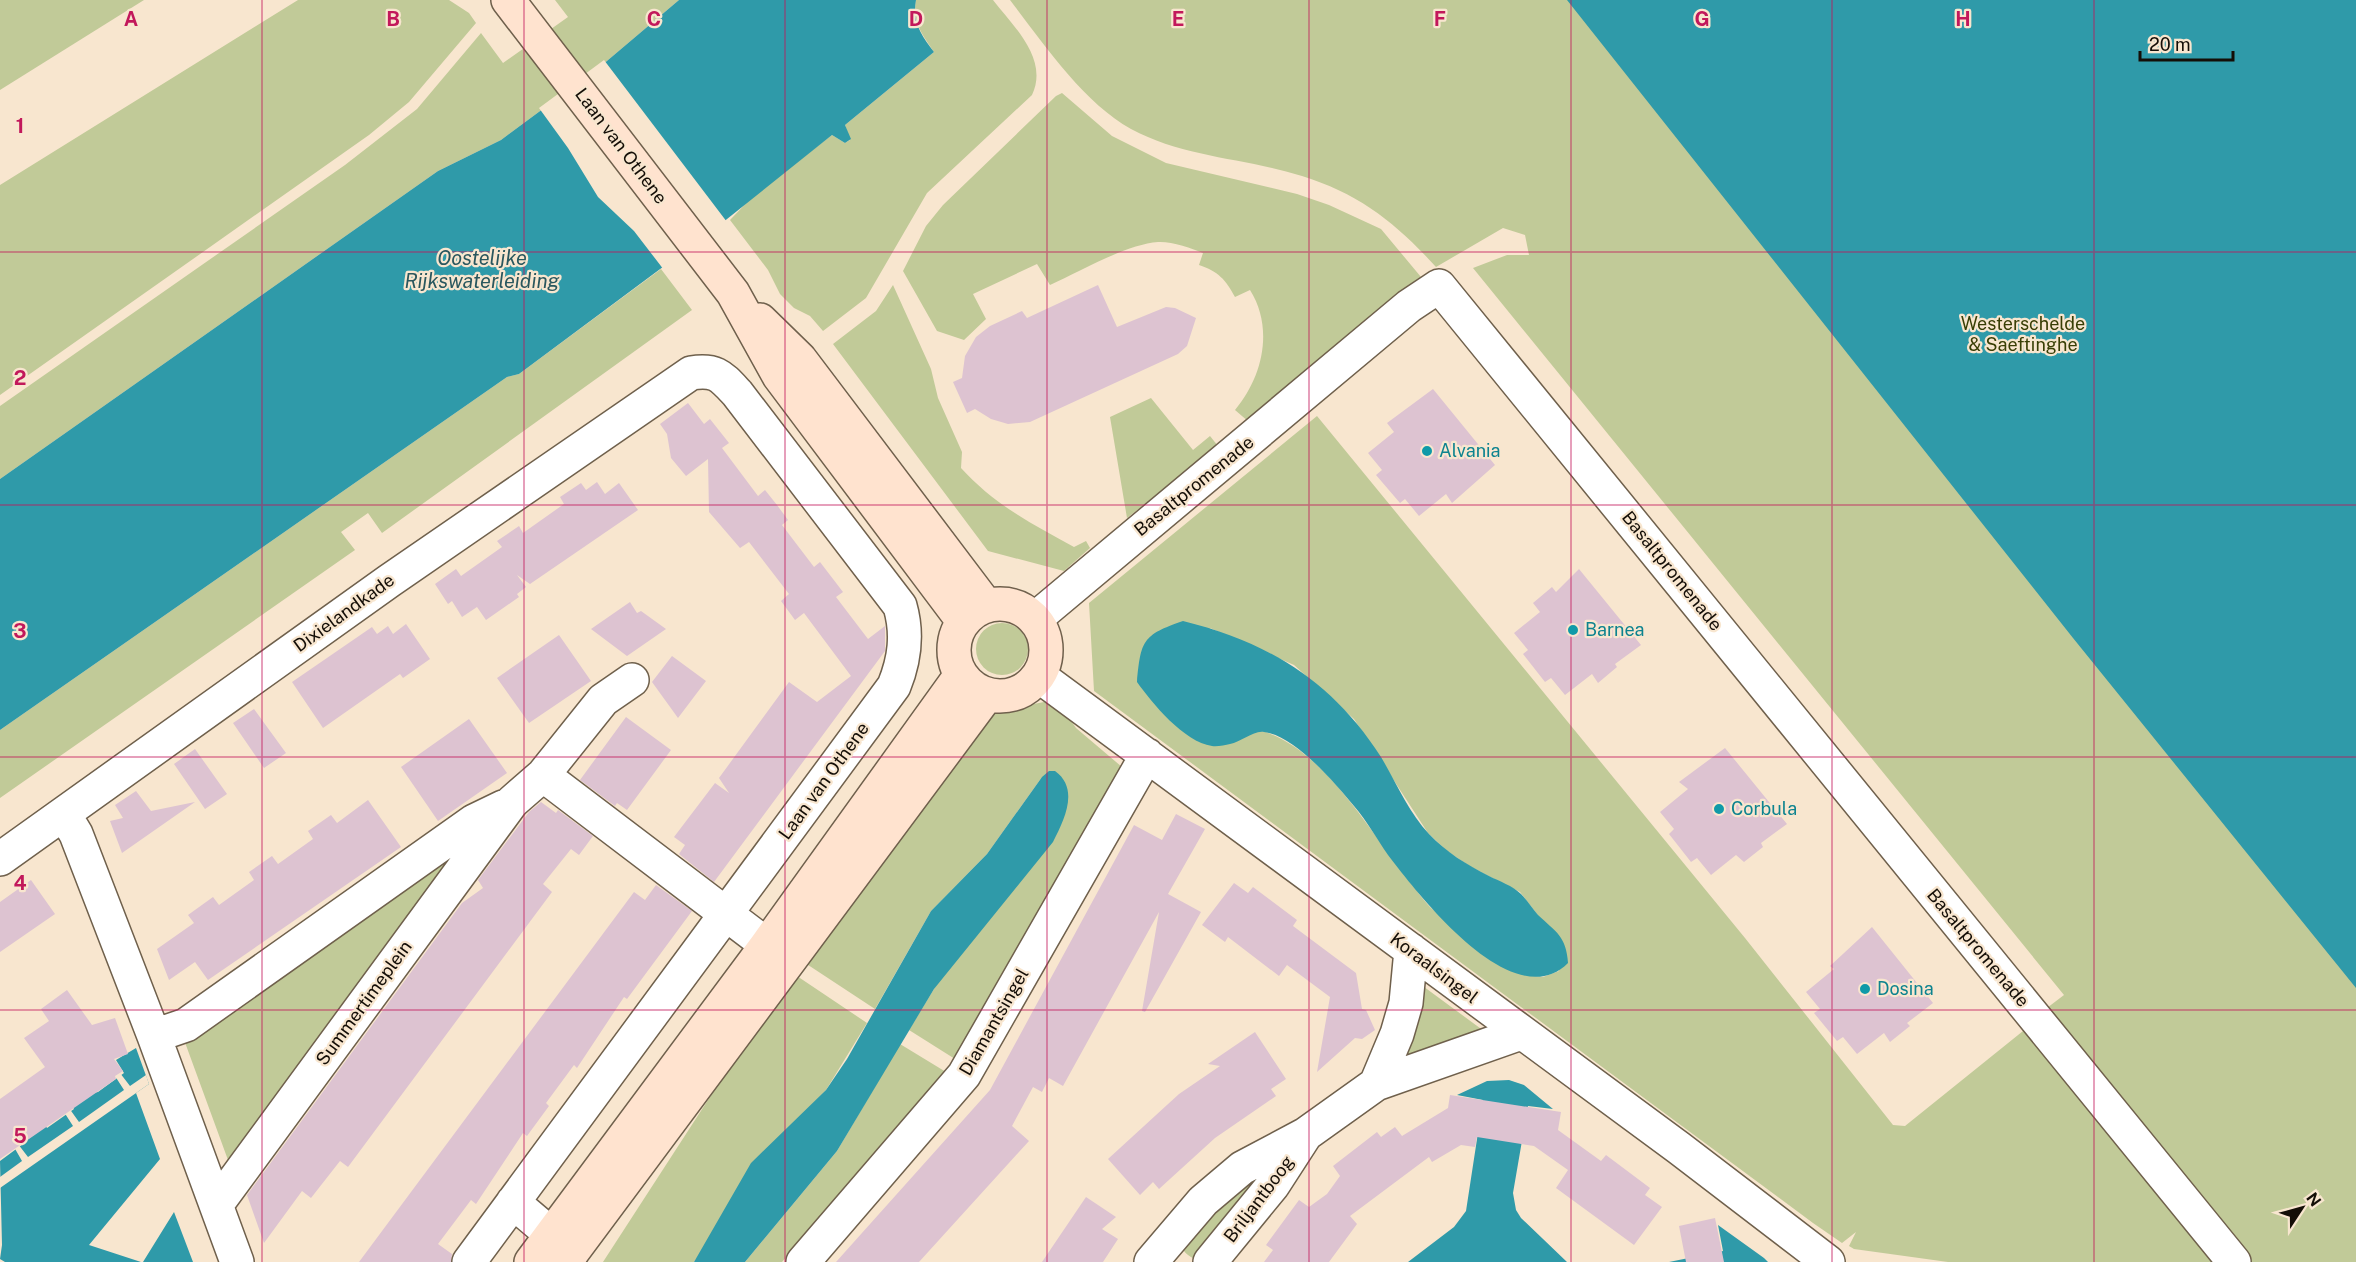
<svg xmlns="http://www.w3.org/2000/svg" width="2356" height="1262" font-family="'Public Sans',sans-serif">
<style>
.green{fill:#c1ca98;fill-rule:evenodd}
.water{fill:#2f9aa9}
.pier{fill:#f8e6cf}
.building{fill:#ddc3d1}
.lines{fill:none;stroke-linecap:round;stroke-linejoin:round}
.street-casing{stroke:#6f604c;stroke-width:36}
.secondary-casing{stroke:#6f604c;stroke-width:36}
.street{stroke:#fff;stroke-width:33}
.secondary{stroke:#ffe3cf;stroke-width:33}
.grid{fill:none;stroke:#c2185b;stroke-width:1.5;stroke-opacity:0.55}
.culture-dot{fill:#0f9aa8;stroke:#f8e6cf;stroke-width:2}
.labels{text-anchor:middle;stroke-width:4.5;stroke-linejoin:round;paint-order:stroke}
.street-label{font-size:18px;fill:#140e07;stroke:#f8e6cf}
.park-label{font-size:18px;fill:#383e05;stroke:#f8e6cf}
.culture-label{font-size:18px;fill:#0d838f;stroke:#f8e6cf;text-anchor:start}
.water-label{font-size:20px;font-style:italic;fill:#2a575e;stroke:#f8e6cf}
.grid-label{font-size:20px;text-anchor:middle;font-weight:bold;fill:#c2185b;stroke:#f8e6cf;stroke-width:4.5;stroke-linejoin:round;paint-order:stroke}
</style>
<rect width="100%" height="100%" fill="#f8e6cf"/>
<!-- green -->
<path class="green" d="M 0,0 L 144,0 L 0,90 Z
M 298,0 L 449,0 L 469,13 L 476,23 L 409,102 L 369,135 L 0,395 L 0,185 Z
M 555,0 L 679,0 L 601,66 L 501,140 L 438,171 L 0,479 L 0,406 L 345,165 L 417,109 L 481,33 L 503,63 L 568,17 Z
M 916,0 L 993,0 C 1014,27 1049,59 1032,95 L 927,193 L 866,298 L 823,331 L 810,316 L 794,308 L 780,294 L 768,270 L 730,220 L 755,194 L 832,135 L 845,143 L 850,140 L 845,125 L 934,52 C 922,34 912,22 916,0 Z
M 1010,0 L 2356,0 L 2356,1262 L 2249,1262 L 2043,1011 L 2064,995 L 1473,268 L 1507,255 L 1529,255 L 1525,235 L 1503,228 L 1436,267 C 1397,224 1360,194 1302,176 C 1246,158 1185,158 1131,129 C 1083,102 1043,43 1010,0 Z
M 1062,93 L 1112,136 L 1166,163 L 1297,194 L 1329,205 L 1381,229 L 1421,277 L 1249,422 L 1235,410 C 1263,377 1274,328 1250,290 L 1235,297 C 1226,280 1218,271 1199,265 L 1203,253 C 1192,248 1170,241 1158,242 C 1127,244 1079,272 1050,285 L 1037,264 L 973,294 L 986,319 L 964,340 L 937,331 L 903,271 L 926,226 L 943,205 L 1056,96 Z
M 661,269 L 692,310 L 382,533 L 368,513 L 341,532 L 355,550 L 0,798 L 0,730 L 507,377 L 519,374 Z
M 893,285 L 931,369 L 938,398 L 962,452 L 961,468 C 995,505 1030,523 1074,547 L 1086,541 L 1090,548 L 1064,571 L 988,551 L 833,344 L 876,311 Z
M 1151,398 L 1193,450 L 1210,436 L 1218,446 L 1127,518 L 1110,417 Z
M 1317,416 L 1745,938 L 1893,1125 L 1905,1126 L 2028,1027 L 2220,1262 L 1948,1262 L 1854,1249 L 1849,1246 L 1856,1232 L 1842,1243 L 1813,1223 L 1094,691 L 1089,603 ZM 1210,628 L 1294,665 L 1354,719 L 1428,833 L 1447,851 L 1471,867 L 1520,892 L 1537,914 L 1559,971 L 1543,977 L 1525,975 C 1494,953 1460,932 1431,908 C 1423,900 1415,888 1408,879 C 1369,831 1324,749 1262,731 Z
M976 649a26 26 0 1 1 52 0a26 26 0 1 1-52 0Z
M 1044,702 L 1062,708 L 1076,728 L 1122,767 L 955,1059 L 909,1030 L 934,989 L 1042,777 L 987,854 L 931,911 L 875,1009 L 799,959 L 992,712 Z
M 454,849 L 457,854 L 228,1160 L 183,1037 Z
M 791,972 L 867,1023 L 826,1090 L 791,1127 L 694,1262 L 603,1262 Z
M 1416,981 L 1488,1034 L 1404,1067 Z
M 900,1044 L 946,1072 L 782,1262 L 745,1262 L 837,1151 Z
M 1253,1179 L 1256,1184 L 1195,1259 C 1183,1254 1181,1247 1179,1236 Z"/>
<!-- water -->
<path class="water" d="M 679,0 L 916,0 C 912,22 921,35 934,52 L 845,125 L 851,139 L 845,143 L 832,135 L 722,223 L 519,374 L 507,377 L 0,730 L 0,479 L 438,171 L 501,140 L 601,66 Z
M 1567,0 L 2356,0 L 2356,988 L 2073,638 Z
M 1183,621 C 1269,642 1333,682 1381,757 C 1396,782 1409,813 1429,834 C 1446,852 1467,865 1489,876 C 1499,881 1513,886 1521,894 C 1527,900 1532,908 1538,915 C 1556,932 1566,936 1568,963 C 1513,1018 1418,894 1388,855 C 1377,839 1367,821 1354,806 C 1335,783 1294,735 1264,732 C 1254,730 1241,742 1230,744 C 1225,745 1217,747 1212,746 C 1184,742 1152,703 1137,682 C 1141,641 1142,635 1183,621 Z
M 1049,771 L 1055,771 C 1080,789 1064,820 1053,842 L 934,989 L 837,1151 L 745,1262 L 694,1262 L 751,1163 L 826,1090 L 847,1059 L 931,911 L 987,854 L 1042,777 Z
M 136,1048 L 149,1084 L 136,1093 L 160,1159 L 89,1245 L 141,1262 L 5,1262 L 0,1259 L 2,1245 L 0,1161 L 23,1144 L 16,1134 L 40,1117 L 47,1128 L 74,1109 L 68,1098 L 98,1092 L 124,1073 L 116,1060 Z
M 1509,1080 L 1524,1085 L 1553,1109 L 1528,1106 L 1513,1193 L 1516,1210 L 1521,1218 L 1567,1262 L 1408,1262 L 1454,1227 L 1466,1211 L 1483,1100 L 1457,1095 L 1487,1081 Z
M 174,1212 L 193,1262 L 143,1262 Z
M 1718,1225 L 1764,1258 L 1768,1262 L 1669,1262 L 1723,1251 Z"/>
<!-- pier -->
<path class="pier" d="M 604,60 L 727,222 L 664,270 L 634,231 L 598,197 L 568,148 L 539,108 Z
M 120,1073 L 130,1086 L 146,1075 L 149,1084 L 0,1188 L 0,1177 L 22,1161 L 14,1147 L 18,1144 L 28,1157 L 73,1126 L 64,1112 L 69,1108 L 79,1122 L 124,1090 L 115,1076 Z"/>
<!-- building -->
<path class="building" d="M 1098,285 L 1117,327 L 1166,307 L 1175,308 L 1196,318 L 1187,346 L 1178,354 L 1030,422 L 1008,424 L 991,419 L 975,409 L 967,413 L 953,382 L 962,378 L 965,356 L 976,337 L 990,326 L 1022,311 L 1027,318 Z
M 1433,389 L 1495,465 L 1452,503 L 1446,494 L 1419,516 L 1405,499 L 1400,503 L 1376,475 L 1382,470 L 1368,453 L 1394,432 L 1387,423 Z
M 688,403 L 704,424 L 710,419 L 729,443 L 722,448 L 758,496 L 765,490 L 777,505 L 788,520 L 782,525 L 814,567 L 820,562 L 843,592 L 836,597 L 868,639 L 885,626 L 885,651 L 714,882 L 679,854 L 685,845 L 674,837 L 715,783 L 729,793 L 719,778 L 789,682 L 817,702 L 851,676 L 804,613 L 795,620 L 781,601 L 789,594 L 749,542 L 740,548 L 709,512 L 708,459 L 686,476 L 671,458 L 667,434 L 660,424 Z
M 597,482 L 605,494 L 619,483 L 638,510 L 530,584 L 517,575 L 526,587 L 517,594 L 519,597 L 486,620 L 477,607 L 462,617 L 452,601 L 448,604 L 435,584 L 456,569 L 461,576 L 502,547 L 497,541 L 519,526 L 523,533 L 564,504 L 560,497 L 581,483 L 586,490 Z
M 1579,569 L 1641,645 L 1615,664 L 1617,667 L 1598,683 L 1592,674 L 1565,695 L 1551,678 L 1545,682 L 1523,654 L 1528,650 L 1514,633 L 1540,612 L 1533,603 L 1552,587 L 1556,592 Z
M 630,602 L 637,613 L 641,611 L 666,629 L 627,656 L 591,629 Z
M 406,624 L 430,659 L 403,678 L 400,674 L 323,728 L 292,682 L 372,627 L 377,634 L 388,626 L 393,634 Z
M 559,635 L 591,681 L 529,723 L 497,678 Z
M 672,656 L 706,681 L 678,718 L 652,682 Z
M 254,709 L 286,753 L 264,768 L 233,723 Z
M 626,717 L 671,750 L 627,810 L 617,803 L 615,806 L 580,780 Z
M 469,719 L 507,773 L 438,821 L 401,767 Z
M 1725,748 L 1787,824 L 1761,843 L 1763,847 L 1744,862 L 1736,855 L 1711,875 L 1697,858 L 1691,862 L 1669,834 L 1674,829 L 1660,812 L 1688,789 L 1679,782 Z
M 195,749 L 227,794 L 205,809 L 174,764 Z
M 136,791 L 151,811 L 195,802 L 122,853 L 110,821 L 123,818 L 115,805 Z
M 368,800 L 401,847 L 208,980 L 195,962 L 169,980 L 157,949 L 194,923 L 188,915 L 213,897 L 219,905 L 254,880 L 249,872 L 272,856 L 278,864 L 313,839 L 308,831 L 331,815 L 337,823 Z
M 541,802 L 556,813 L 558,810 L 593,836 L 579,855 L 571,849 L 543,884 L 552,892 L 348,1167 L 340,1161 L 311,1198 L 302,1191 L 264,1243 L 247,1195 L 462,903 L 483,888 L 478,880 L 529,812 Z
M 1176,814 L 1205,829 L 1168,894 L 1201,912 L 1145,1012 L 1142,1011 L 1159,912 L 1063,1086 L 1049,1078 L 1042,1092 L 1033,1087 L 1012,1126 L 1029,1141 L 919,1262 L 836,1262 L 990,1090 L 1134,825 L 1162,840 Z
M 31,880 L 55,914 L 0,952 L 0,902 Z
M 1234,883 L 1248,893 L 1253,887 L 1297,920 L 1293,926 L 1356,973 L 1362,1009 L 1366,1010 L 1375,1030 L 1362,1039 L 1355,1038 L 1317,1072 L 1330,997 L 1287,965 L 1279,976 L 1228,937 L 1225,942 L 1202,925 Z
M 656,885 L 692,911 L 627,999 L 624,997 L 577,1068 L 574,1065 L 546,1103 L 549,1106 L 527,1136 L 523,1133 L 476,1204 L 471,1200 L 438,1244 L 452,1254 L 451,1262 L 359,1262 L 634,892 L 645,900 Z
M 1872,927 L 1933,1003 L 1907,1023 L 1910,1026 L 1890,1042 L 1884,1033 L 1857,1054 L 1843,1037 L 1837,1041 L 1814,1013 L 1820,1009 L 1806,992 L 1834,969 L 1830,966 Z
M 67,990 L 92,1025 L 115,1018 L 128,1054 L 114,1059 L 123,1071 L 115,1076 L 116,1079 L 0,1159 L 0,1099 L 45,1067 L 24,1038 L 49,1021 L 41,1009 Z
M 1255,1032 L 1286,1079 L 1271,1089 L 1276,1096 L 1215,1138 L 1159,1189 L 1153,1182 L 1140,1195 L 1108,1159 L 1179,1094 L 1220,1066 L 1208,1064 Z
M 1450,1095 L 1561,1112 L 1558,1130 L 1601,1161 L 1606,1155 L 1650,1188 L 1645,1195 L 1662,1207 L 1634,1245 L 1556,1188 L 1568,1170 L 1534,1146 L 1477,1137 L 1475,1147 L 1461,1145 L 1432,1162 L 1429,1157 L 1350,1216 L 1357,1224 L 1329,1262 L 1264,1262 L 1273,1250 L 1266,1245 L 1299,1200 L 1309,1207 L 1327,1194 L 1340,1176 L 1333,1166 L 1377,1132 L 1381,1137 L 1395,1127 L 1402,1136 L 1448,1108 Z
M 1086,1197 L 1116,1217 L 1102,1229 L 1118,1239 L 1103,1262 L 1042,1262 Z
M 1715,1218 L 1724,1262 L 1686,1262 L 1679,1226 Z"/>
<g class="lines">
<defs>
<path id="street" d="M 1035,619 L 1409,306 L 1439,286 L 2234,1262
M 1039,676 L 1679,1148 L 1828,1262
M 543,775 L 788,961
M 64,814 L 76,834 L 154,1036 L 237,1262
M 0,859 L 389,581 L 691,373 C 716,369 721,376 737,393 L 900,606 C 908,634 905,659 894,686 L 469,1262
M 154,1036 L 186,1025 L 474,821 L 503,807
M 1376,1084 L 1397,1034 L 1406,1003 L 1411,950
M 1306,1134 L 1376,1084 L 1521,1033
M 513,1202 L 572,1252
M 217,1204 L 512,802 L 543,775 L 603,700 L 632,680
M 803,1262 L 964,1075 L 1147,755
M 1151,1262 L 1203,1201 L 1242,1168 L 1306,1134 L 1273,1185 L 1210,1262"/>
<path id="secondary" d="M 508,0 L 733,293 L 779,376 L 963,621
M 760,320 L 800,359 L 986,605
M954 650a46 46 0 1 1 92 0a46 46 0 1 1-92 0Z
M 531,1262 L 766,946 L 961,675
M 565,1262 L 987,695"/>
</defs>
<!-- street casing -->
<use href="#street" class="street-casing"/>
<!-- secondary casing -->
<use href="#secondary" class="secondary-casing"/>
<!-- street -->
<use href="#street" class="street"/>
<!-- secondary -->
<use href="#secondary" class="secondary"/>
</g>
<!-- grid -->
<path class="grid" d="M 262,0 L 262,1262M 524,0 L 524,1262M 785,0 L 785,1262M 1047,0 L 1047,1262M 1309,0 L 1309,1262M 1571,0 L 1571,1262M 1832,0 L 1832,1262M 2094,0 L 2094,1262M 0,252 L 2356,252M 0,505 L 2356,505M 0,757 L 2356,757M 0,1010 L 2356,1010"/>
<!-- markers -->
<g class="culture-dot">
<circle cx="1427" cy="451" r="6"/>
<circle cx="1573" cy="630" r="6"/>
<circle cx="1719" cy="809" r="6"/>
<circle cx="1865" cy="989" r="6"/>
</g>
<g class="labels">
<!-- street labels -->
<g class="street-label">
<text transform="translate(621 146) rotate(53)" y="6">Laan van Othene</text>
<text transform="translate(1194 486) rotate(-39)" y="6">Basaltpromenade</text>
<text transform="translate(1672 571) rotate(51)" y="6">Basaltpromenade</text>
<text transform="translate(344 613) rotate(-36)" y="6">Dixielandkade</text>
<text transform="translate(824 781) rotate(-54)" y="6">Laan van Othene</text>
<text transform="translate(1978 948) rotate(50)" y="6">Basaltpromenade</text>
<text transform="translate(1434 968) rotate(37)" y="6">Koraalsingel</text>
<text transform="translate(364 1003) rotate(-54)" y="6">Summertimeplein</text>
<text transform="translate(994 1022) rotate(-60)" y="6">Diamantsingel</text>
<text transform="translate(1259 1199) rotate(-53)" y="6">Briljantboog</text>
</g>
<!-- park labels -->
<g class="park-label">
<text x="2023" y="330">Westerschelde<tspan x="2023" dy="21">&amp; Saeftinghe</tspan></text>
</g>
<!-- culture labels -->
<g class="culture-label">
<text x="1439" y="457">Alvania</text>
<text x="1585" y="636">Barnea</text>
<text x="1731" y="815">Corbula</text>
<text x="1877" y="995">Dosina</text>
</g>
<!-- water labels -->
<g class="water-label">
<text x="482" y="265">Oostelijke<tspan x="482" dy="23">Rijkswaterleiding</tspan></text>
</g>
</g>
<g class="grid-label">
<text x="131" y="26">A</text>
<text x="393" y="26">B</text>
<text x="654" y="26">C</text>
<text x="916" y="26">D</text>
<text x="1178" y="26">E</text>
<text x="1440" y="26">F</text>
<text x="1702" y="26">G</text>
<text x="1963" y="26">H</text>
<text x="20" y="133">1</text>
<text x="20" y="385">2</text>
<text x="20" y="638">3</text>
<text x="20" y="890">4</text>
<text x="20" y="1143">5</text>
</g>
<!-- north arrow -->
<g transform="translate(2302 1208) rotate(54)" stroke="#f8e6cf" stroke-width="4.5" paint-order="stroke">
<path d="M0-4.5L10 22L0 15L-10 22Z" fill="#140e07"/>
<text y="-9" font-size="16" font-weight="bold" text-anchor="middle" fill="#140e07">N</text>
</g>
<!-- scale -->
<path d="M2140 51v9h93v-9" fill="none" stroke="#140e07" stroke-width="3"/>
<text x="2149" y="51" font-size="18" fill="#140e07" stroke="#f8e6cf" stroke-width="4.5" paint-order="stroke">20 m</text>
</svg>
